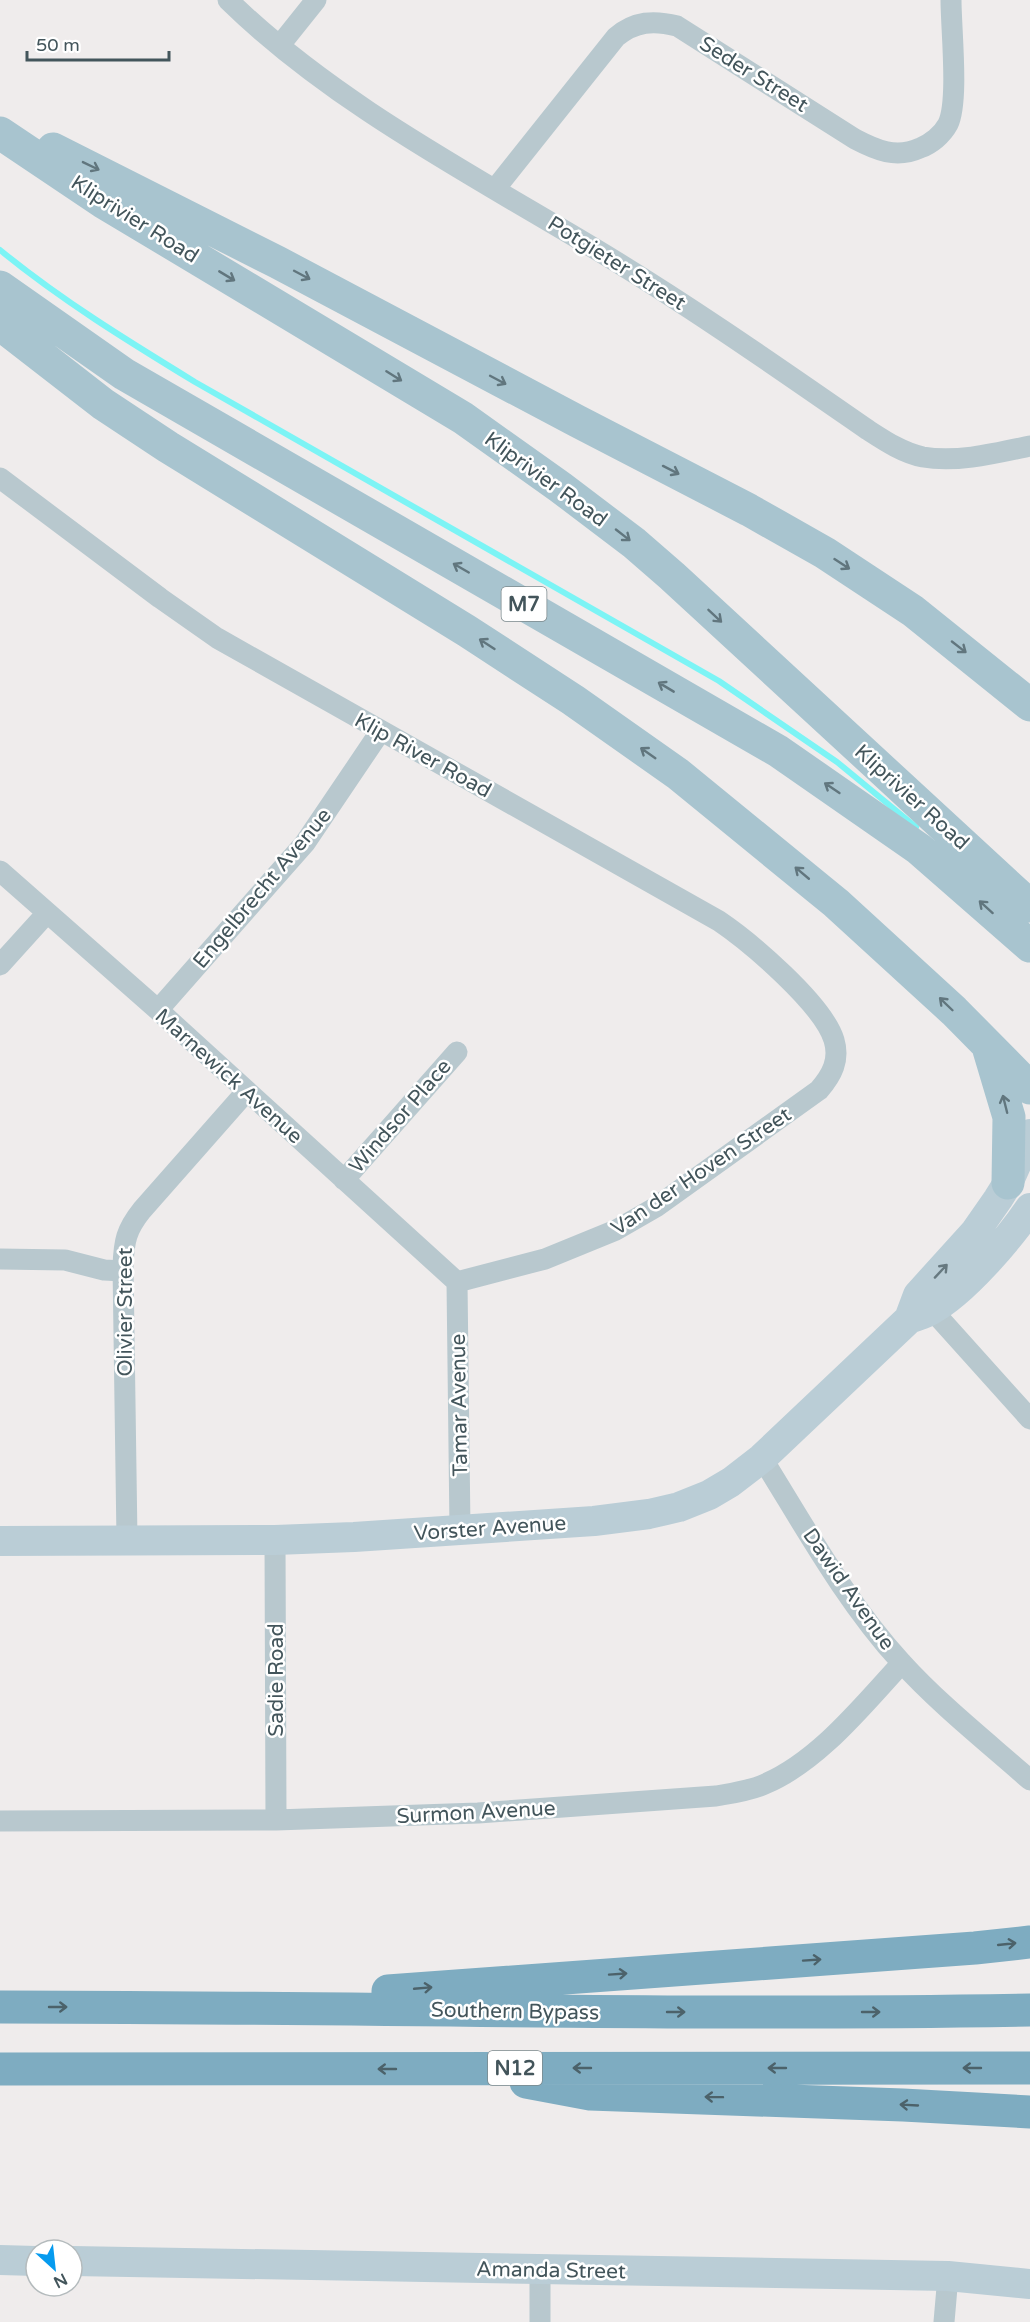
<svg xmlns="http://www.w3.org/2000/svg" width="1030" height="2322" font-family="'Varela Round',sans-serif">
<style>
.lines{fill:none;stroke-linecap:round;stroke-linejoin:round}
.stream{stroke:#7cf4f5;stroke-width:6}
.street{stroke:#b8c8ce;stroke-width:21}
.secondary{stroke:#bacdd6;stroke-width:30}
.primary{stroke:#a8c4cf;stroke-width:33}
.highway{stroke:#7eacc1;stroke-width:33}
.oneway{stroke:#61767e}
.oneway2{stroke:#677980}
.oneway3{stroke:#4c626a}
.labels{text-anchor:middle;stroke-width:5;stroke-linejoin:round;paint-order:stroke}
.shield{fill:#fff;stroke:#7b888c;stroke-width:1.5}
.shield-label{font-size:20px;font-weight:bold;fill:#43555b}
.street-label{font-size:21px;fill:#43555b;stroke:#fff}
</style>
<rect width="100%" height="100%" fill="#efecec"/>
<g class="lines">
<!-- stream -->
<path class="stream" d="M 0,250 C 61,300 128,341 195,382 L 719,681 L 837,762 L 916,827"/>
<!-- street -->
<path class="street" d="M 228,0 C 331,101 469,173 592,247 C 687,304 777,367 868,430 C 885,441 903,453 923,457 C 957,463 997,453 1030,446
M 280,45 L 316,0
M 495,189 L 616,37 C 635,21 654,20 677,26 L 855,139 C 876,150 896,159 920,148 C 931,144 942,135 948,124 C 959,101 951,29 951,0
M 0,478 L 160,598 L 217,638 L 719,921 C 750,942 823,1004 834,1040 C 840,1060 832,1075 819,1090 L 656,1207 L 616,1230 L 545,1259 L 457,1282
M 0,871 L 158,1010 L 457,1282
M 0,965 L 47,913
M 158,1010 L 305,843 L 380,732
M 344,1180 L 457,1052
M 0,1259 L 65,1260 L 104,1270 L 123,1271
M 457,1282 L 460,1529
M 924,1301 L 1030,1419
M 762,1458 C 805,1527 846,1602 901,1662 C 940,1705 987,1742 1030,1780
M 127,1540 L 123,1266 C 124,1241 126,1230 142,1210 L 246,1092
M 275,1540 L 276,1820
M 0,1821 L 276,1820 L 478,1813 L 716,1796 C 733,1793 749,1791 765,1784 C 819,1761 863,1705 902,1663
M 540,2269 L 540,2322
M 944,2322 L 948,2276"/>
<!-- secondary -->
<path class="secondary" d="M 909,1319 L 918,1295 L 975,1232 L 998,1199 L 1008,1183 L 1030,1134
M 0,1541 L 275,1540 L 354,1537 L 594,1521 L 649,1514 L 679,1507 L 709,1495 L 731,1482 L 762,1458 L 909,1319 C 916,1316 925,1314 931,1310 C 964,1292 1009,1239 1030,1208
M 0,2260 L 36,2261
M 72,2261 L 948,2276 L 1030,2284"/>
<!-- primary -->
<path class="primary" d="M 0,133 L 103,202 L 463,418 L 560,487 L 634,543 L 672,576 L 1030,906
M 53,149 L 277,262 L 577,421 L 749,510 L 825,553 L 913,611 L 1030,705
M 0,287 L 124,374 L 778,751 L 919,849 L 1030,946
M 0,324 L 103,404 L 168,447 L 467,631 L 573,700 L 678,774 L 836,903 L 954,1011 L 1030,1088
M 989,1050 L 1009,1117 L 1008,1183"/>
<!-- highway -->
<path class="highway" d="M 388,1991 L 975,1948 L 1030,1942
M 0,2007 C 343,2007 687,2016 1030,2010
M 0,2069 L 1030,2068
M 526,2082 L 590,2094 L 903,2105 L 1030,2112"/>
</g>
<!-- one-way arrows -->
<defs><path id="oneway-shaft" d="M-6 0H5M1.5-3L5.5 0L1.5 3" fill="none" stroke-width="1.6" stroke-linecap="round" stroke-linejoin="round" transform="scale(1.5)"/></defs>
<g class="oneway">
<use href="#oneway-shaft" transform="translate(91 166) rotate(26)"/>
<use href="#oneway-shaft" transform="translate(302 275) rotate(28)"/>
<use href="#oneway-shaft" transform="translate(227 276) rotate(31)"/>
<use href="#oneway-shaft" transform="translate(394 376) rotate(32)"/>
<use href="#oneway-shaft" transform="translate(498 380) rotate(28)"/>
<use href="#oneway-shaft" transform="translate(671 470) rotate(27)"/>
<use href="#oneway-shaft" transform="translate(623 535) rotate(38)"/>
<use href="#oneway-shaft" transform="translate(842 564) rotate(33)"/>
<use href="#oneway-shaft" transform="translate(461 568) rotate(-150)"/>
<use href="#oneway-shaft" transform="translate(715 616) rotate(43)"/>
<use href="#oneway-shaft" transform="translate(487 644) rotate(-147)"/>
<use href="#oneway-shaft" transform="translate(959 647) rotate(38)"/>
<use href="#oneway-shaft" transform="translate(666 687) rotate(-149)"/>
<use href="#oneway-shaft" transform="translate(648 753) rotate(-145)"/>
<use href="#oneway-shaft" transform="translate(832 788) rotate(-146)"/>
<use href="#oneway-shaft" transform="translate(802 873) rotate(-140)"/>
<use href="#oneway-shaft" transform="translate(986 907) rotate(-138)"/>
<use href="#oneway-shaft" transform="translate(946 1004) rotate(-136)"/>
<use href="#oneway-shaft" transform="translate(1005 1104) rotate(-104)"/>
</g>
<use class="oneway2" href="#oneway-shaft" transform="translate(941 1271) rotate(-47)"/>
<g class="oneway3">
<use href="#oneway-shaft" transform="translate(1007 1944) rotate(-6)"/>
<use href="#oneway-shaft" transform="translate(812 1960) rotate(-4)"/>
<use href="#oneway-shaft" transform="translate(618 1974) rotate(-4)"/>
<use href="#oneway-shaft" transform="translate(423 1988) rotate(-5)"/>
<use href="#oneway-shaft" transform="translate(58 2007)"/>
<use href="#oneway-shaft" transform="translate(676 2012)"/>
<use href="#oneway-shaft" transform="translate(871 2012)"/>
<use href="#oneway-shaft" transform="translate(582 2068) rotate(-180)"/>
<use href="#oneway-shaft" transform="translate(777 2068) rotate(-180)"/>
<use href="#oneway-shaft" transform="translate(972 2068) rotate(-180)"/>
<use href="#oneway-shaft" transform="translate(387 2069) rotate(180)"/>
<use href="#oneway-shaft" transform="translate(714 2097) rotate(-179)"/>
<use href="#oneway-shaft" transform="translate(909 2105) rotate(-177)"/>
</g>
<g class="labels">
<!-- shield labels -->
<g class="shield">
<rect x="501.5" y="587" width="45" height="34" rx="4.5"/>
<rect x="488" y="2051" width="54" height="34" rx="4.5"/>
</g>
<g class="shield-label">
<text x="524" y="611">M7</text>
<text x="515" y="2075">N12</text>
</g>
<!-- street labels -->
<g class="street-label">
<text transform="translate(754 74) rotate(32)" y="7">Seder Street</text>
<text transform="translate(135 219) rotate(32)" y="7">Kliprivier Road</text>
<text transform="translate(617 263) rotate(32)" y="7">Potgieter Street</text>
<text transform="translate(546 479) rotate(36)" y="7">Kliprivier Road</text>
<text transform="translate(423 755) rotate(29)" y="7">Klip River Road</text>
<text transform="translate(912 797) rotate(42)" y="7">Kliprivier Road</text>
<text transform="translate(262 888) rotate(-50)" y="7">Engelbrecht Avenue</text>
<text transform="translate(229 1076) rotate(42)" y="7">Marnewick Avenue</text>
<text transform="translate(400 1116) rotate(-49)" y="7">Windsor Place</text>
<text transform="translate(701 1171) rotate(-34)" y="7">Van der Hoven Street</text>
<text transform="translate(125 1312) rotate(-90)" y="7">Olivier Street</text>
<text transform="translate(459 1405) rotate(-91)" y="7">Tamar Avenue</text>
<text transform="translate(490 1528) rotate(-4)" y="7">Vorster Avenue</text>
<text transform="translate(849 1589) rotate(55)" y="7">Dawid Avenue</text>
<text transform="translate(276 1680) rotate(-90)" y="7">Sadie Road</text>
<text transform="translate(476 1812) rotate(-3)" y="7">Surmon Avenue</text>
<text transform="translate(515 2011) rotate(1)" y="7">Southern Bypass</text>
<text transform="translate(551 2270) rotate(1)" y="7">Amanda Street</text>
</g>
</g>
<!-- north arrow -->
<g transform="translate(54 2268) rotate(153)"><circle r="28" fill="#ffffff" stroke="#b4bbbd" stroke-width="1.5"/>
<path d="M0-4.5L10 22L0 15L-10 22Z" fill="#069bef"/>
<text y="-9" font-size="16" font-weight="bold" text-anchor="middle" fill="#43555b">N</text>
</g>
<!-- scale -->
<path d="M27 51v9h142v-9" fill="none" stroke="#43555b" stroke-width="3"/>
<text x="36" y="51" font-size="18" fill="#43555b" stroke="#ffffff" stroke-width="4.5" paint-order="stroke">50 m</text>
</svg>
